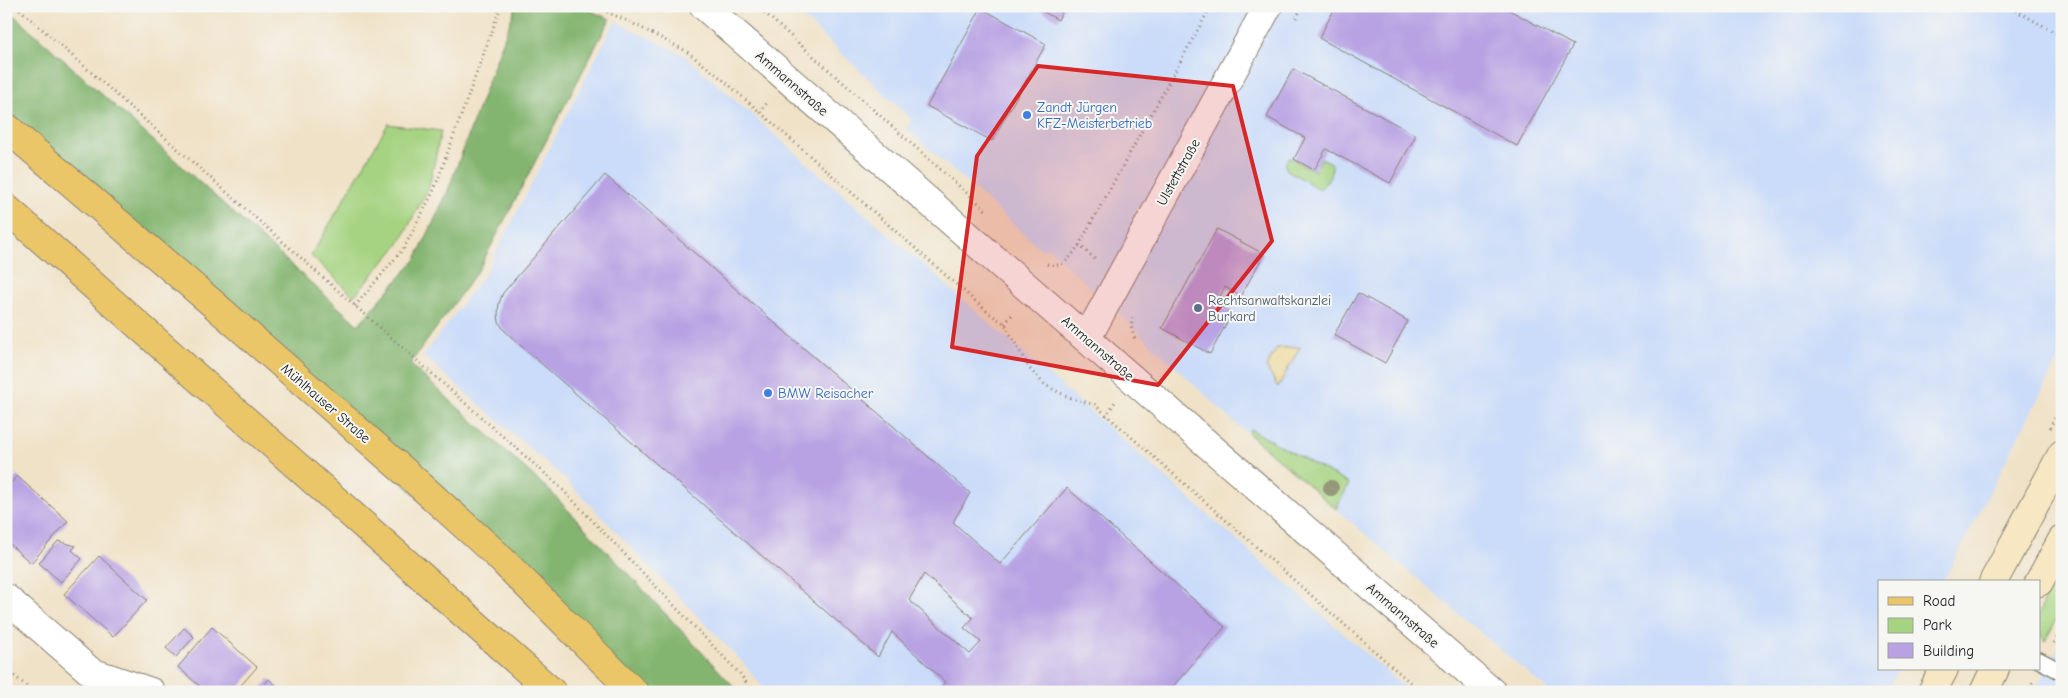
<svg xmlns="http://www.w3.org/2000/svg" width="2068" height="698" font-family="'Comic Neue',sans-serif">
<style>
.built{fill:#cadcf9}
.green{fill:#a6d381;stroke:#61784e}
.forest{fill:#84b56f;stroke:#506846}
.sand{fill:#eeda9e;stroke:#857b5d}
.building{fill:#b8a2e3;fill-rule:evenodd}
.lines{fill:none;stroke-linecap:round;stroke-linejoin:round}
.lane-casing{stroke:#867f72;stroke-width:18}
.street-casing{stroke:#867f72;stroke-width:30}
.secondary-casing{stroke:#867f72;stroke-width:30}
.primary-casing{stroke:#867f72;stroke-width:30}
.path{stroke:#867f72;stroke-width:3;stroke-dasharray:1 4;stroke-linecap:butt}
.lane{stroke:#fff;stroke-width:15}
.street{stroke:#fff;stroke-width:28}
.secondary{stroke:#f7e8c3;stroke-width:28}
.primary{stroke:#ebc669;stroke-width:28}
.tree{fill:#96987c}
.marked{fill:#d62828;fill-opacity:0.2;stroke:#d62828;stroke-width:4;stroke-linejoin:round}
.shop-dot{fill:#3f7fe0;stroke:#f6f6f2;stroke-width:2}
.service-dot{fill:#5c6f8a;stroke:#f6f6f2;stroke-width:2}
.labels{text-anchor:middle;stroke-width:4;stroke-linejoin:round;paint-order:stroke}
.street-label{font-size:14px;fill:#1c1c1c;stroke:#f6f6f2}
.shop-label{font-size:14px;fill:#366cbe;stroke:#f6f6f2;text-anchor:start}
.service-label{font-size:14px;fill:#4e5e75;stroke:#f6f6f2;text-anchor:start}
</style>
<rect width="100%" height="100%" fill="#f6f6f2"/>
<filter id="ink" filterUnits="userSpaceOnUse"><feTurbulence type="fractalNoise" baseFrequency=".02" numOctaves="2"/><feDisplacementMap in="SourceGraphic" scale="10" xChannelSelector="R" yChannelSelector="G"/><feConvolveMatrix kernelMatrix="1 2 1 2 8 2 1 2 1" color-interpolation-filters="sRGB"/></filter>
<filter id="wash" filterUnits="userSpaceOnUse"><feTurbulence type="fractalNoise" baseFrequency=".0096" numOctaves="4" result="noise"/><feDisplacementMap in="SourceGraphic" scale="20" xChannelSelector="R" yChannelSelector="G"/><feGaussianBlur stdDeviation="1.12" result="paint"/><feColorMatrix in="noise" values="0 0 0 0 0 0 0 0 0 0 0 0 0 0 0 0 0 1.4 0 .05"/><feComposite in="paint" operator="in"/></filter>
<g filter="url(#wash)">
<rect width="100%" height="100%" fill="#f0e2c7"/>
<!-- built -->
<path class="built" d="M 791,6 L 2062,6 L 2062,353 L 1943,582 L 1879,582 L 1879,669 L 1898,669 L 1886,692 L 1550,692 L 1235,423 L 1048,248 L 1042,250 L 907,129 L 912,120 Z
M 615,21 L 685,56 L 1410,692 L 766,692 L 744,664 L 565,479 L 423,356 L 485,274 Z
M 2062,641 L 2062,692 L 2034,692 Z"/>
<!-- green -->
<path class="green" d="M 388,124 L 441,131 L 429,187 L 399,244 L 354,296 L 311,256 Z
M 1289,157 L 1315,171 L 1322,158 L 1332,164 C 1333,173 1326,185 1319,189 L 1287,170 L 1285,164 Z
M 1250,429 L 1349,484 L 1336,509 L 1248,433 Z
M 2062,568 L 2062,610 L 2045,641 C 2026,620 2051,588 2062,568 Z"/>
<!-- forest -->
<path class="forest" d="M 516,6 L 579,6 L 610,19 L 479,269 L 410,364 L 551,492 L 739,692 L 634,692 L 6,127 L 6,8 L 358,325 L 416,259 L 447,193 Z"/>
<!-- sand -->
<path class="sand" d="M 1300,347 L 1278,387 L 1266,367 L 1277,348 Z"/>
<g id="blocks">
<!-- building -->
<path class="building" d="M 1033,6 L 1065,6 L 1058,20 Z
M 1336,6 L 1502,6 L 1573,45 L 1517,146 L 1319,38 Z
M 981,8 L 1046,44 L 992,141 L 927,106 Z
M 1293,69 L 1416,135 L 1390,183 L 1326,149 L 1314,170 L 1294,159 L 1305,138 L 1267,117 Z
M 605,175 L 970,493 L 953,522 L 1000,564 L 1067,488 L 1225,627 L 1168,692 L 937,692 L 945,682 L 892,632 L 878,657 L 520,345 L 504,330 L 499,322 L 498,314 L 499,303 L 503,293 ZM 924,574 L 973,618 L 964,628 L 981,642 L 970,654 L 909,600 Z
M 1217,229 L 1264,254 L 1241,296 L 1225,287 L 1216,304 L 1232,313 L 1210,354 L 1162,328 Z
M 1358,293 L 1408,321 L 1385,363 L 1334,335 Z
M 17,476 L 68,521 L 31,563 L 6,541 L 6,489 Z
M 58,541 L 76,546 L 72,550 L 82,559 L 61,582 L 39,563 Z
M 99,556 L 147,600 L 113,637 L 64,594 Z
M 212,627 L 257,667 L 235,692 L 206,692 L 178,667 Z
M 184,628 L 194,637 L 176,657 L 166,648 Z
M 269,679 L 279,688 L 276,692 L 258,692 Z
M 246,685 L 253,692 L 240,692 Z"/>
</g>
</g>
<g filter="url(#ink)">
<use href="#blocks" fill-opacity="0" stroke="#867f72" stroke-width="1"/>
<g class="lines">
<defs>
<path id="lane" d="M 2039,660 L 2062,672"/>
<path id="street" d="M 704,6 L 1492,692
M 1087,338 L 1268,6
M 6,598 L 91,672 L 151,692"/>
<path id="secondary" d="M 1993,582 L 2062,454
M 2039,582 L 2062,540
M 1932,692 L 1944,669
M 1984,692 L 1995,669"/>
<path id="primary" d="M 6,127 L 211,302 L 412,478 L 496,554 L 634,692
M 6,208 L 552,692"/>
</defs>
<!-- lane casing -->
<use href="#lane" class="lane-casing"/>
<!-- street casing -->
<use href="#street" class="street-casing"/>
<!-- secondary casing -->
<use href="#secondary" class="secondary-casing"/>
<!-- primary casing -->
<use href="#primary" class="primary-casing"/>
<!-- path -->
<path class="path" d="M 16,6 L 559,486 L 740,674 L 753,692
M 593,6 L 630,22 L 686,51 L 721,78 L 989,313 L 1005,324 L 1029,368 L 1045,385 L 1066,396 L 1095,405 L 1421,692
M 757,6 L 986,210
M 2007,6 L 2062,36
M 1296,18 L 1303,6
M 759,112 L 769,101
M 1079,245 L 1097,261
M 1047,264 C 1063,269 1071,257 1079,245 L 1211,6
M 355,306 L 404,248 L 434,190 L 501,6
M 1133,318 L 1131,326 L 1135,341
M 1005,324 L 1014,312
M 1106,416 L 1115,402
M 2050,428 L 2062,403
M 2054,643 L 2062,628
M 6,670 L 35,692
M 1520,684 L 1529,692
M 2027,692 L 2033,681"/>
<!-- lane -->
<use href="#lane" class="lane"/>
<!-- street -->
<use href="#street" class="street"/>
<!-- secondary -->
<use href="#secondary" class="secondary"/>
<!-- primary -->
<use href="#primary" class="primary"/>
</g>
<!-- trees -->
<circle class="tree" cx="1331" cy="488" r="8"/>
</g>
<!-- marked area -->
<path class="marked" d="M 1038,66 L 1233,86 L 1272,241 L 1158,385 L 952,347 L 977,156 Z"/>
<!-- markers -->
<g class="shop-dot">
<circle cx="1027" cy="115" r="5"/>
<circle cx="768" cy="393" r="5"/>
</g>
<circle class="service-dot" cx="1198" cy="308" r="5"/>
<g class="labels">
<!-- street labels -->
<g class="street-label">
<text transform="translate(792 83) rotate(41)" y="5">Ammannstraße</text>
<text transform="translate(1178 172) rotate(-61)" y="5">Ulstettstraße</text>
<text transform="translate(1098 348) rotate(41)" y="5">Ammannstraße</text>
<text transform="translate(326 403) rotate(41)" y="5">Mühlhauser Straße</text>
<text transform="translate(1403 615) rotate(41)" y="5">Ammannstraße</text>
</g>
<!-- shop labels -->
<g class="shop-label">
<text x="1037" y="112">Zandt Jürgen<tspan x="1037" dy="16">KFZ-Meisterbetrieb</tspan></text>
<text x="778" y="398">BMW Reisacher</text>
</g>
<!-- service labels -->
<g class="service-label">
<text x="1208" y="305">Rechtsanwaltskanzlei<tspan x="1208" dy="16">Burkard</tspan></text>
</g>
</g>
<!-- margin -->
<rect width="2068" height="698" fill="none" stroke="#f6f6f2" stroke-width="25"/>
<!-- legend -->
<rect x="1878" y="580" width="162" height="90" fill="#f6f6f2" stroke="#9f9f9c"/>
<rect x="1888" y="597" width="25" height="8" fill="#ebc669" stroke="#9f9f9c"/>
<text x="1923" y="606" font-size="15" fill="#1c1c1c">Road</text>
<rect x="1888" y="618" width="25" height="15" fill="#a6d381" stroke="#9f9f9c"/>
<text x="1923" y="630" font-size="15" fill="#1c1c1c">Park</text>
<rect x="1888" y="643" width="25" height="15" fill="#b8a2e3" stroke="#9f9f9c"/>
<text x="1923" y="656" font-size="15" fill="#1c1c1c">Building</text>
</svg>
